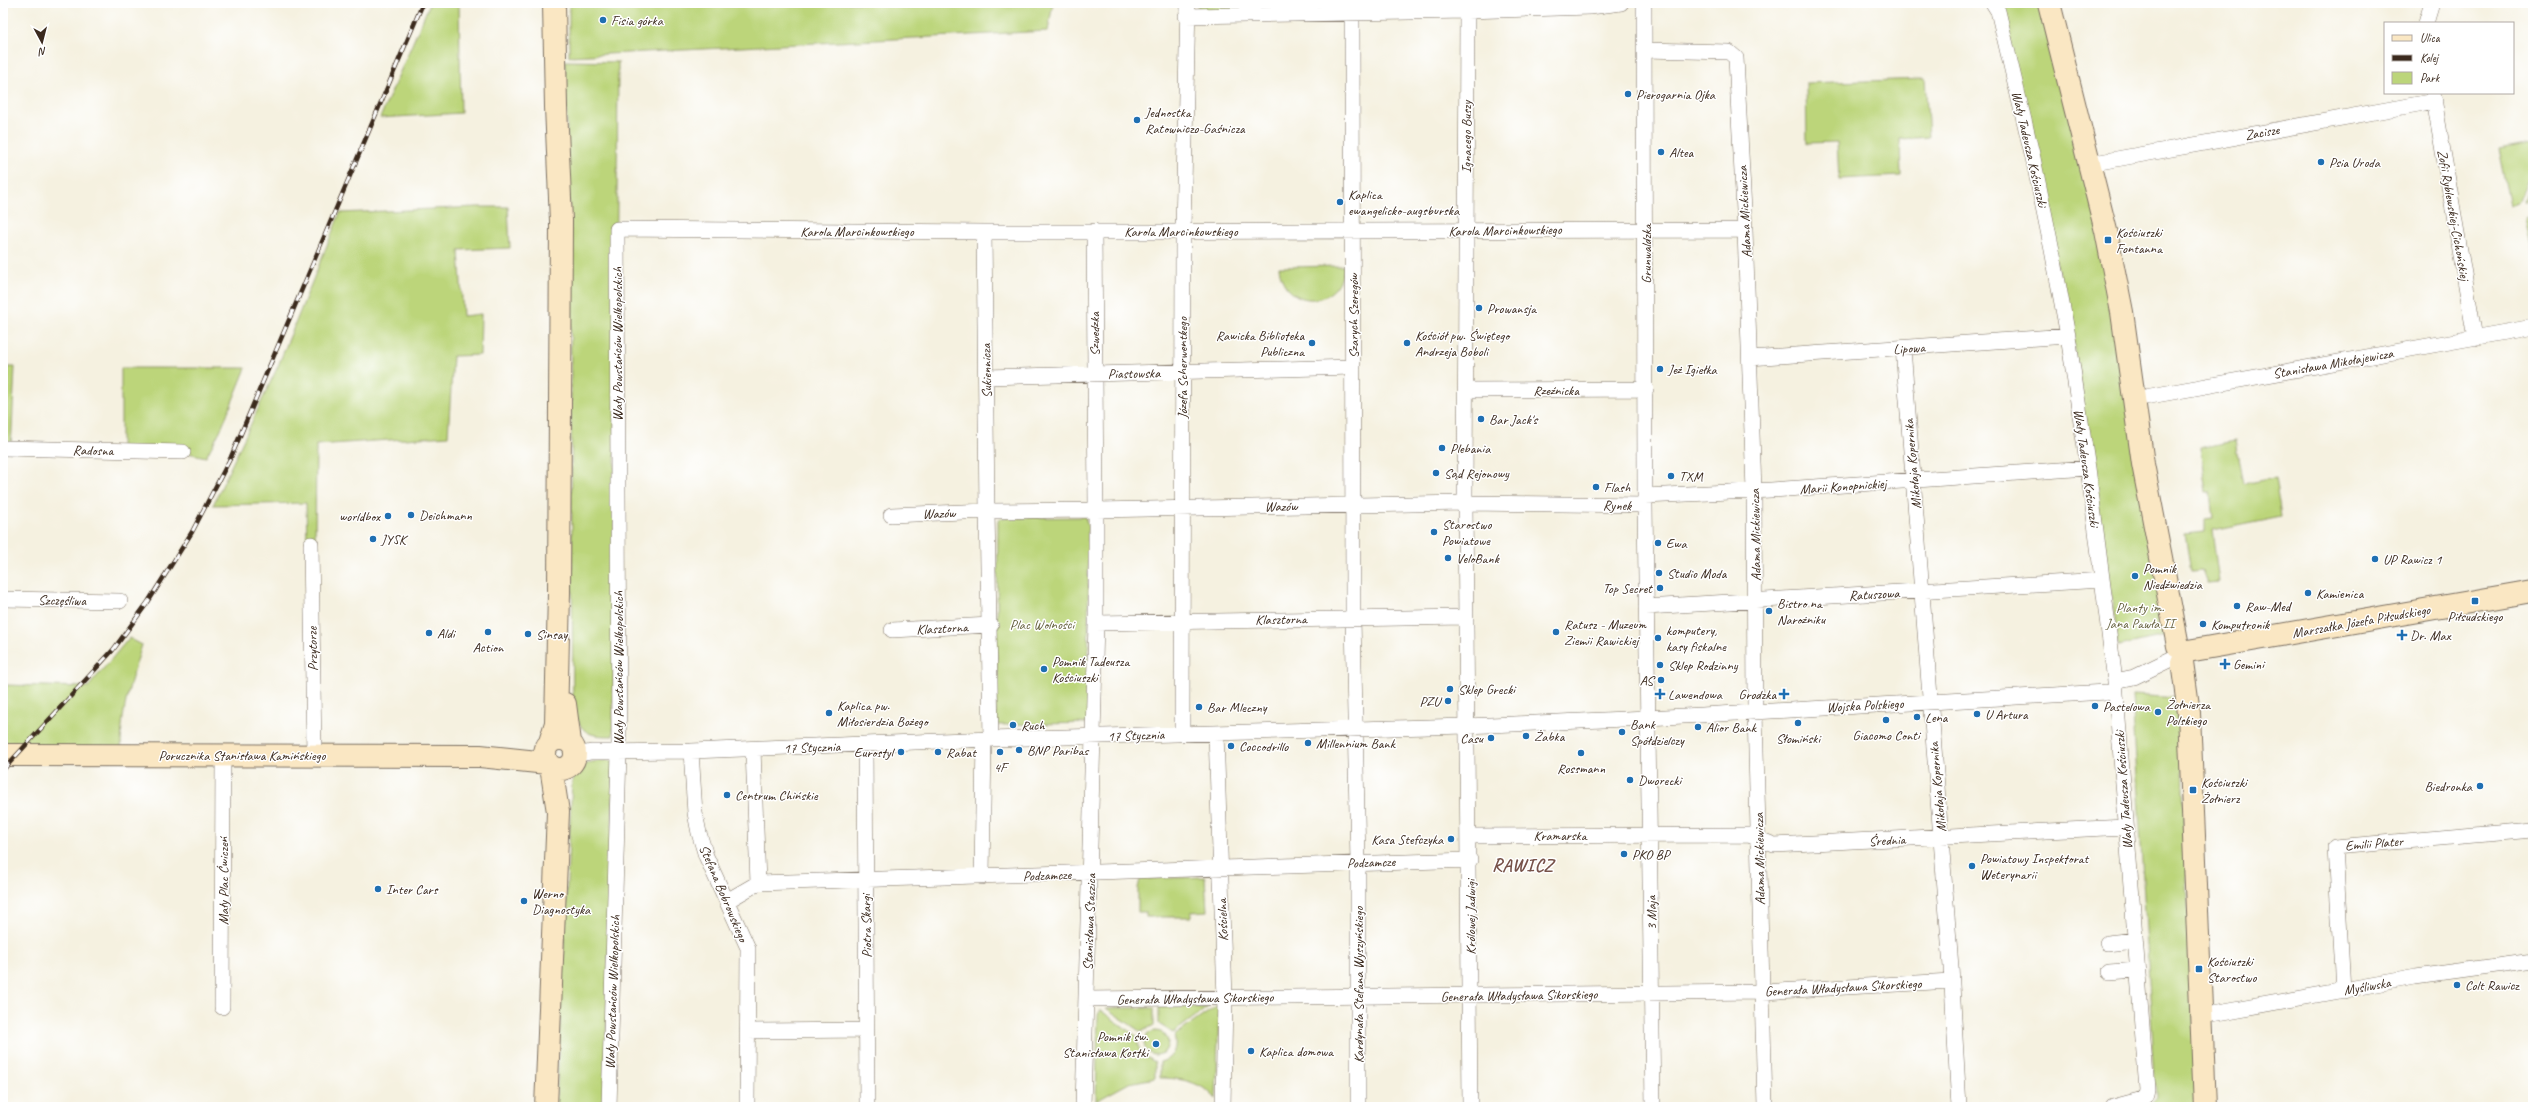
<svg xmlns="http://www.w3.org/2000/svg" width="2536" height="1110" font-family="Caveat,sans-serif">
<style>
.green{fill:#bcd57a;stroke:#7c804c}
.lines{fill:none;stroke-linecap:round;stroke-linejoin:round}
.street-casing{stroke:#7c7062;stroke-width:16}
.secondary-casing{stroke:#7c7062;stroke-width:24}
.street{stroke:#fff;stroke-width:15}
.secondary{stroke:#fae7c3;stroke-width:22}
.rail-casing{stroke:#3b2a1e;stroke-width:4.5}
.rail{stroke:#fff;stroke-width:3;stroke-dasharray:9;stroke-linecap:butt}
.poi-dot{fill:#1f6fb2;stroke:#fff;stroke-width:1.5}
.labels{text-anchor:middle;stroke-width:3;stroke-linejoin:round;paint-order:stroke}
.poi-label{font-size:14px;fill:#3b2a1e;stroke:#fff;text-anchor:start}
.street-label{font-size:14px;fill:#3b2a1e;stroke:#fff}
.park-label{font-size:14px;fill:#625d3a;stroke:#fff}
.district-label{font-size:18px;font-weight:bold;letter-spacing:1px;fill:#775249;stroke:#fff}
</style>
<rect width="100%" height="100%" fill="#fff"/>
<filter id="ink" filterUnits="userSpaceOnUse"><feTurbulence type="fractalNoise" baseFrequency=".025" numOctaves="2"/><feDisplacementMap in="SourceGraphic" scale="8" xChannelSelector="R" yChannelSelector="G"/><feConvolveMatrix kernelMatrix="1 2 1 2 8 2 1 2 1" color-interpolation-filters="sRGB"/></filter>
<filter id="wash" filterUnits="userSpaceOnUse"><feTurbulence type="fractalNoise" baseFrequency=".012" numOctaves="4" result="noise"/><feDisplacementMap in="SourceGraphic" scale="16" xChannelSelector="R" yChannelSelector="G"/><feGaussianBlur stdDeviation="0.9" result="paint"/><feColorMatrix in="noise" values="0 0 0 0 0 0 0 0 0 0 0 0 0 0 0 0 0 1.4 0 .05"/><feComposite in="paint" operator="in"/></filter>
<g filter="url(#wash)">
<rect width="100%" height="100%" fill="#f5f1e0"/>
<!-- green -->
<path class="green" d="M 430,3 L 459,3 L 461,113 L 380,118 Z
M 569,3 L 1053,3 L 1048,31 L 569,56 Z
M 1197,3 L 1569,3 L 1209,13 L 1198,8 Z
M 2001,3 L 2039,3 L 2100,233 L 2169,635 L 2119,646 L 2072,336 Z
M 565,61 L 618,62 L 613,736 C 596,736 583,736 577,718 L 573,718 L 570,237 Z
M 1925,79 L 1929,137 L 1900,139 L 1901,176 L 1839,179 L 1837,142 L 1807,143 L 1806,83 Z
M 2533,143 L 2533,168 L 2518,203 L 2510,206 L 2498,149 Z
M 2533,175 L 2533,188 L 2525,203 L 2524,201 Z
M 478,207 L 508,207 L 510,248 L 459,250 L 463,316 L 481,314 L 480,355 L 453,356 L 448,436 L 316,445 L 315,544 L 307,544 L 306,503 L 213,505 L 278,366 L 340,213 Z
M 2525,217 L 2533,218 L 2533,257 Z
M 1344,266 C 1340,310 1283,310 1279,267 Z
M 3,367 L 15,367 L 11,449 L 3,448 Z
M 121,368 L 246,368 L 222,427 L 206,457 L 183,452 L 121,451 Z
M 2235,441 L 2243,484 L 2275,478 L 2281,517 L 2212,531 L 2219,582 L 2207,583 L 2202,570 L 2191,571 L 2185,534 L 2205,532 L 2205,519 L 2213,518 L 2210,492 L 2206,492 L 2200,448 Z
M 1085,517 L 1088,526 L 1089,723 L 996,725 L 998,521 L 1001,518 Z
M 129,638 L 142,645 C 131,680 118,719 122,755 L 3,755 L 3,685 L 88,687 Z
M 2132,695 L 2179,698 L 2197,1107 L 2140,1107 L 2150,1103 L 2156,1097 Z
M 614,760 L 604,1107 L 556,1107 L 572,781 C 583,760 592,761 614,760 Z
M 1205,877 L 1207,911 L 1191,912 L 1191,917 L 1146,917 L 1146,912 L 1138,912 L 1138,888 L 1140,879 Z
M 1217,1006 L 1219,1009 L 1216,1099 C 1202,1082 1181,1078 1160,1078 L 1160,1062 C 1172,1059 1178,1049 1174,1036 Z
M 1159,1007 L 1208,1007 L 1173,1033 L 1159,1024 Z
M 1106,1008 L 1154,1008 L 1154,1025 L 1141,1032 Z
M 1100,1010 L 1139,1038 L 1138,1045 L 1141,1054 L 1155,1062 L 1155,1078 L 1129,1083 L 1096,1101 L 1098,1015 Z
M1144 1043a12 12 0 1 1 24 0a12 12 0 1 1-24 0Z"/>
</g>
<g filter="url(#ink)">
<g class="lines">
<defs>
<path id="street" d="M 1644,3 L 1645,505 L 1653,1107
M 1993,3 L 1998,11 L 2033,158 L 2052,250 L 2068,336 L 2088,468 L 2115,681 L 2147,1090 L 2146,1095 L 2142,1099 L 2112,1107
M 1352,14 L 1353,618 L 1358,863 L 1358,1107
M 1186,16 L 1467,11 L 1590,7 L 1621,3
M 2426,23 L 2432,3
M 1645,50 L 1729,52 L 1736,58 L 1745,230 L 1754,491 L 1755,711 L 1765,1107
M 2433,93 L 2475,338
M 2089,164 L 2435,101
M 1094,231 L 1096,510 L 1465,503 L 1467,11
M 1903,348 L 1951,967 L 1959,1107
M 1750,358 L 2068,336
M 986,377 L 1353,367
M 1466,390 L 1646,389
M 2134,399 L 2533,327
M 3,448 L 183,452
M 1645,496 L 1771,490 L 2088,468
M 891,515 L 987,511 L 984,232
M 311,544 L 314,755
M 3,599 L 120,601
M 1646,607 L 2102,580
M 1096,623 L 1466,617
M 892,630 L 991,625
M 2115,681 L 2134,677 L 2173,658
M 1182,733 L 1183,230 L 1188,3
M 1216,733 L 1225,998 L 1223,1107
M 991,739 L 987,511 L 1096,510 L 1096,623 L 1083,1107
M 865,745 L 867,1107
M 753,749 L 758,883 L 1470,860
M 691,751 L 695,813 L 699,833 L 706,856 L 748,948 L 747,1107
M 575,755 L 591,752 L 691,751 L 991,739 L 1466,726 L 1648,718 L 2106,692
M 1469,836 L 1749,835 L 1774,845 L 2126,827
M 982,877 L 984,739
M 727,901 L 758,883
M 2107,943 L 2135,940
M 2109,972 L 2137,970
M 2343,991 L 2335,847 L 2533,830
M 1086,999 L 1762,992 L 1951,981
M 222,1007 L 223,756
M 2201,1016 L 2416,977 L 2533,961
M 747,1031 L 867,1030
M 609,1107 L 619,752 L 617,229 L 984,232 L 1745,230
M 1470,1107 L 1465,503 L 1645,505"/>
<path id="secondary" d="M 2049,3 L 2106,231 L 2122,312 L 2143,464 L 2178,646
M 2188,651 L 2533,591
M 2182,662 L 2189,713 L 2205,1107
M 565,704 L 570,742
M545 754a15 15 0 1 1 30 0a15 15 0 1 1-30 0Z
M 550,742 L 556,723 L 559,593 L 561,221 L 556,107 L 554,3
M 3,755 L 480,756 L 547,763
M 546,1107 L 558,812 L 551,767"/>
</defs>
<!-- street casing -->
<use href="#street" class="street-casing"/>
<!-- secondary casing -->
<use href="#secondary" class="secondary-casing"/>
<!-- street -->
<use href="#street" class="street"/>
<!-- secondary -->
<use href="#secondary" class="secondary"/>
<defs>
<path id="rail" d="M 3,770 L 113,650 L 148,602 L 192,532 L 231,457 L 423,3"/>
</defs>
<!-- rail casing -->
<use href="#rail" class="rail-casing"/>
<!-- rail -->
<use href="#rail" class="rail"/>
</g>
</g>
<!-- markers -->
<g class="poi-dot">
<circle cx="603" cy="20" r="4"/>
<circle cx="1628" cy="94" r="4"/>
<circle cx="1137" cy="120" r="4"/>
<circle cx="1661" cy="152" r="4"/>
<circle cx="2321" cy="162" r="4"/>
<circle cx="1340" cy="202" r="4"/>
<rect x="2104" y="236" width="8" height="8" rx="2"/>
<circle cx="1479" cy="308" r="4"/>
<circle cx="1312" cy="343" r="4"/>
<circle cx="1407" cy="343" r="4"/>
<circle cx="1660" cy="369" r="4"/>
<circle cx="1481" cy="419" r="4"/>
<circle cx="1442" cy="448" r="4"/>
<circle cx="1436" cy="473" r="4"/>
<circle cx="1671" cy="476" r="4"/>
<circle cx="1596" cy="487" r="4"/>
<circle cx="411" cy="515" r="4"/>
<circle cx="388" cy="516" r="4"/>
<circle cx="1434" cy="532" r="4"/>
<circle cx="373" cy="539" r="4"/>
<circle cx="1658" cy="543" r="4"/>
<circle cx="1448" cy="558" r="4"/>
<circle cx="2375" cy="559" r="4"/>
<circle cx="1659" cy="573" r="4"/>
<circle cx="2135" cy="576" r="4"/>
<circle cx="1660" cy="588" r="4"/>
<circle cx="2308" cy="593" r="4"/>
<rect x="2471" y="597" width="8" height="8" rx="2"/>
<circle cx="2237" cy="606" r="4"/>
<circle cx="1769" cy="611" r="4"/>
<circle cx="2203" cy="624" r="4"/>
<circle cx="488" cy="632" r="4"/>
<circle cx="1556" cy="632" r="4"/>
<circle cx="429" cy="633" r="4"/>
<circle cx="528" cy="634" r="4"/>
<path d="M2400 629h4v4h4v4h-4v4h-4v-4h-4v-4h4z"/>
<circle cx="1658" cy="638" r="4"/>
<path d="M2223 658h4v4h4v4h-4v4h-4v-4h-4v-4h4z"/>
<circle cx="1660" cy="665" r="4"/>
<circle cx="1044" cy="669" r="4"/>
<circle cx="1661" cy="680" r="4"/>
<circle cx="1450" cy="689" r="4"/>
<path d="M1658 688h4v4h4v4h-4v4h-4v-4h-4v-4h4z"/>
<path d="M1782 688h4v4h4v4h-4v4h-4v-4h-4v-4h4z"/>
<circle cx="1448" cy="701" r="4"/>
<circle cx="2095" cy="706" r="4"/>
<circle cx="1199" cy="707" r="4"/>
<circle cx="2158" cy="712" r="4"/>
<circle cx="829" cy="713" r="4"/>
<circle cx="1977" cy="714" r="4"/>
<circle cx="1917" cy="717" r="4"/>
<circle cx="1886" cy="720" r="4"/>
<circle cx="1798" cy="723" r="4"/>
<circle cx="1013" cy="725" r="4"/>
<circle cx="1698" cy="727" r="4"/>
<circle cx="1622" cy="732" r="4"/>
<circle cx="1526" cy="736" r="4"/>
<circle cx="1491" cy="738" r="4"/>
<circle cx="1308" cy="743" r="4"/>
<circle cx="1231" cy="746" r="4"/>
<circle cx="1019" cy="750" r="4"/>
<circle cx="901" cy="752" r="4"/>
<circle cx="938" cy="752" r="4"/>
<circle cx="1000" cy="752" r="4"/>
<circle cx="1581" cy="753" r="4"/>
<circle cx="1630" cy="780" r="4"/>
<circle cx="2480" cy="786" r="4"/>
<rect x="2189" y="786" width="8" height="8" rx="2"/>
<circle cx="727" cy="795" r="4"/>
<circle cx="1451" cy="839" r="4"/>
<circle cx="1624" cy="854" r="4"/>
<circle cx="1972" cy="866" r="4"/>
<circle cx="378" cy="889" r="4"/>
<circle cx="524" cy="901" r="4"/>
<rect x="2195" y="965" width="8" height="8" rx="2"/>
<circle cx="2457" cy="985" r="4"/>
<circle cx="1156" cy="1044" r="4"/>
<circle cx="1251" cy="1051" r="4"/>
</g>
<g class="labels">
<!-- poi labels -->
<g class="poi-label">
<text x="611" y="25">Fisia górka</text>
<text x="1636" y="99">Pierogarnia Ojka</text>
<text x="1145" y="117">Jednostka<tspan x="1145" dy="16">Ratowniczo-Gaśnicza</tspan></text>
<text x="1669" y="157">Altea</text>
<text x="2329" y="167">Psia Uroda</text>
<text x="1348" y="199">Kaplica<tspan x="1348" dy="16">ewangelicko-augsburska</tspan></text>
<text x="2116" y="237">Kościuszki<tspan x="2116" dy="16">Fontanna</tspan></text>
<text x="1487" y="313">Prowansja</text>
<text x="1304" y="340" text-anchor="end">Rawicka Biblioteka<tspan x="1304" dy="16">Publiczna</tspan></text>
<text x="1415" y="340">Kościół pw. Świętego<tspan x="1415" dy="16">Andrzeja Boboli</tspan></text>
<text x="1668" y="374">Jeż Igiełka</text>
<text x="1489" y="424">Bar Jack's</text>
<text x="1450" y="453">Plebania</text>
<text x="1444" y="478">Sąd Rejonowy</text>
<text x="1679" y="481">TXM</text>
<text x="1604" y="492">Flash</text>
<text x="419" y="520">Deichmann</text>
<text x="380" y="521" text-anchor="end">worldbox</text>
<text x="1442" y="529">Starostwo<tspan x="1442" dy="16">Powiatowe</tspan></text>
<text x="381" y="544">JYSK</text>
<text x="1666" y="548">Ewa</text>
<text x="1456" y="563">VeloBank</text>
<text x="2383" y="564">UP Rawicz 1</text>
<text x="2143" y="573">Pomnik<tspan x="2143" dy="16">Niedźwiedzia</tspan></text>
<text x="1667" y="578">Studio Moda</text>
<text x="1652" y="593" text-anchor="end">Top Secret</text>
<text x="2316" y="598">Kamienica</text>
<text x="1777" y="608">Bistro na<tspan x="1777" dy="16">Narożniku</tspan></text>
<text x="2245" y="611">Raw-Med</text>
<text x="2475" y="621" text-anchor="middle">Piłsudskiego</text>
<text x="1564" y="629">Ratusz - Muzeum<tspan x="1564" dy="16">Ziemii Rawickiej</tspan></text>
<text x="2211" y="629">Komputronik</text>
<text x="1666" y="635">komputery,<tspan x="1666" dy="16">kasy fiskalne</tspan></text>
<text x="437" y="638">Aldi</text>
<text x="536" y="639">Sinsay</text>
<text x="2410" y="640">Dr. Max</text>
<text x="488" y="652" text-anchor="middle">Action</text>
<text x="1052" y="666">Pomnik Tadeusza<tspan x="1052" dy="16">Kościuszki</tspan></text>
<text x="2233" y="669">Gemini</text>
<text x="1668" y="670">Sklep Rodzinny</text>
<text x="1653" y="685" text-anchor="end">AS</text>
<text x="1458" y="694">Sklep Grecki</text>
<text x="1668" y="699">Lawendowa</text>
<text x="1776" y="699" text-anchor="end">Grodzka</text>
<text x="1440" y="706" text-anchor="end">PZU</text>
<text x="2166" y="709">Żołnierza<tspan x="2166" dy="16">Polskiego</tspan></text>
<text x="837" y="710">Kaplica pw.<tspan x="837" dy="16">Miłosierdzia Bożego</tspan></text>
<text x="2103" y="711">Pastelowa</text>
<text x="1207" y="712">Bar Mleczny</text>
<text x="1985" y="719">U Artura</text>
<text x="1925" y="722">Lena</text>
<text x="1630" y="729">Bank<tspan x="1630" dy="16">Spółdzielczy</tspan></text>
<text x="1021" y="730">Ruch</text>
<text x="1706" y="732">Alior Bank</text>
<text x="1886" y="740" text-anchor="middle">Giacomo Conti</text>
<text x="1534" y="741">Żabka</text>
<text x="1483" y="743" text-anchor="end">Casu</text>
<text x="1798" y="743" text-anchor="middle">Słomiński</text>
<text x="1316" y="748">Millennium Bank</text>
<text x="1239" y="751">Coccodrillo</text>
<text x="1027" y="755">BNP Paribas</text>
<text x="893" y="757" text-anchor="end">Eurostyl</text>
<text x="946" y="757">Rabat</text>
<text x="1000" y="772" text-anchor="middle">4F</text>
<text x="1581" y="773" text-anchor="middle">Rossmann</text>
<text x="1638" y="785">Dworecki</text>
<text x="2201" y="787">Kościuszki<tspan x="2201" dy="16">Żołnierz</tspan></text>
<text x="2472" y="791" text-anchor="end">Biedronka</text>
<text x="735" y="800">Centrum Chińskie</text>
<text x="1443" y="844" text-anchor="end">Kasa Stefczyka</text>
<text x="1632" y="859">PKO BP</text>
<text x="1980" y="863">Powiatowy Inspektorat<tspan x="1980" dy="16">Weterynarii</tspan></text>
<text x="386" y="894">Inter Cars</text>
<text x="532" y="898">Werno<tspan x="532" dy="16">Diagnostyka</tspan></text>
<text x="2207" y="966">Kościuszki<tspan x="2207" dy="16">Starostwo</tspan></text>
<text x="2465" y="990">Colt Rawicz</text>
<text x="1148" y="1041" text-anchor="end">Pomnik św.<tspan x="1148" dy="16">Stanisława Kostki</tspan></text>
<text x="1259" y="1056">Kaplica domowa</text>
</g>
<!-- street labels -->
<g class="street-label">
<text transform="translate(2262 132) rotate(-10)" y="5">Zacisze</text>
<text transform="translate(1466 137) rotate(-90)" y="5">Ignacego Buszy</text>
<text transform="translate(2030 149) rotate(77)" y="5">Wały Tadeusza Kościuszki</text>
<text transform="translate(1744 212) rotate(-93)" y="5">Adama Mickiewicza</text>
<text transform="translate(2454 215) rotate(80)" y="5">Zofii Ryblewskiej-Cichońskiej</text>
<text transform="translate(1505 230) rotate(-1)" y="5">Karola Marcinkowskiego</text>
<text x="857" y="236">Karola Marcinkowskiego</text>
<text x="1181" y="236">Karola Marcinkowskiego</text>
<text transform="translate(1646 254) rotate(-90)" y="5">Grunwaldzka</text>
<text transform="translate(1353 316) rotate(-90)" y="5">Szarych Szeregów</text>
<text transform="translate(1094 334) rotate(-90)" y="5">Szwedzka</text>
<text transform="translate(617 344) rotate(-90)" y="5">Wały Powstańców Wielkopolskich</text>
<text transform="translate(1909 348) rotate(-4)" y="5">Lipowa</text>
<text transform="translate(2333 363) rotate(-10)" y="5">Stanisława Mikołajewicza</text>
<text transform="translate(1182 368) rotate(-90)" y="5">Józefa Scherwentkego</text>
<text transform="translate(986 371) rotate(-91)" y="5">Sukiennicza</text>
<text transform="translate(1134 373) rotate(-1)" y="5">Piastowska</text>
<text x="1556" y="395">Rzeźnicka</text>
<text transform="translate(93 450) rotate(1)" y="5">Radosna</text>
<text transform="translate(1912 464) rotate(-95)" y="5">Mikołaja Kopernika</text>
<text transform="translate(2087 468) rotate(82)" y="5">Wały Tadeusza Kościuszki</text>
<text transform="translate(1843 486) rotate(-4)" y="5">Marii Konopnickiej</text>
<text transform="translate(1617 505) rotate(1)" y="5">Rynek</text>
<text transform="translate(1281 506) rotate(-1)" y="5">Wazów</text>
<text transform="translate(939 513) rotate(-2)" y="5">Wazów</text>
<text transform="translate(1755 535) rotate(-91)" y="5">Adama Mickiewicza</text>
<text transform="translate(1874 594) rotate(-3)" y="5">Ratuszowa</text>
<text transform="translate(62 600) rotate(1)" y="5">Szczęśliwa</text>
<text transform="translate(1281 619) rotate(-1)" y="5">Klasztorna</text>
<text transform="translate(2361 621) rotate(-10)" y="5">Marszałka Józefa Piłsudskiego</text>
<text transform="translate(942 628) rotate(-3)" y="5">Klasztorna</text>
<text transform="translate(312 649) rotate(-91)" y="5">Przytorze</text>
<text transform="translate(618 668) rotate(-90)" y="5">Wały Powstańców Wielkopolskich</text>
<text transform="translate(1865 705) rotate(-3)" y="5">Wojska Polskiego</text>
<text transform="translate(1136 735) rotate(-2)" y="5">17 Stycznia</text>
<text transform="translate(812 747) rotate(-2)" y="5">17 Stycznia</text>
<text x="242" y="760">Porucznika Stanisława Kamińskiego</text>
<text transform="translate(1937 787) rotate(-95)" y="5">Mikołaja Kopernika</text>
<text transform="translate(2123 790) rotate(-94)" y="5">Wały Tadeusza Kościuszki</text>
<text x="1560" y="840">Kramarska</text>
<text transform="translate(1887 840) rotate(-3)" y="5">Średnia</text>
<text transform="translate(2374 843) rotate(-5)" y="5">Emilii Plater</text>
<text transform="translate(1759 859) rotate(-91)" y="5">Adama Mickiewicza</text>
<text transform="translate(1371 862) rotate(-2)" y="5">Podzamcze</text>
<text transform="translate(1047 875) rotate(-2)" y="5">Podzamcze</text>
<text transform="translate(223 881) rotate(-90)" y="5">Mały Plac Ćwiczeń</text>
<text transform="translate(724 893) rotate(67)" y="5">Stefana Bobrowskiego</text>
<text transform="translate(1651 913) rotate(-91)" y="5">3 Maja</text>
<text transform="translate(1470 917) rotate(-90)" y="5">Królowej Jadwigi</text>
<text transform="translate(1222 920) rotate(-92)" y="5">Kościelna</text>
<text transform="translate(1089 922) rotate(-88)" y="5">Stanisława Staszica</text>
<text transform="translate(866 926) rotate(-91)" y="5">Piotra Skargi</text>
<text transform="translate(1358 985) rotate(-90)" y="5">Kardynała Stefana Wyszyńskiego</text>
<text transform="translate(2367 986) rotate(-10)" y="5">Myśliwska</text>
<text transform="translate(1843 987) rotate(-3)" y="5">Generała Władysława Sikorskiego</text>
<text transform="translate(612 992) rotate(-88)" y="5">Wały Powstańców Wielkopolskich</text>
<text transform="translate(1519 995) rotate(-1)" y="5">Generała Władysława Sikorskiego</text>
<text transform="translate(1195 998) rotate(-1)" y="5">Generała Władysława Sikorskiego</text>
</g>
<!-- park labels -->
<g class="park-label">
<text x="2140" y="612">Planty im.<tspan x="2140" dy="16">Jana Pawła II</tspan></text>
<text x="1042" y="629">Plac Wolności</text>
</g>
<!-- district labels -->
<g class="district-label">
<text x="1523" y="871">RAWICZ</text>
</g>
</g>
<!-- margin -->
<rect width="2536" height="1110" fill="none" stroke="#fff" stroke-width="16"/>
<!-- legend -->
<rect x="2384" y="22" width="130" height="72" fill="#ffffff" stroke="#b1aaa5"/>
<rect x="2392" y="35" width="20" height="6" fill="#fae7c3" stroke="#b1aaa5"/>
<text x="2420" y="42" font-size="12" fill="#3b2a1e">Ulica</text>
<rect x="2392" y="55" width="20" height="6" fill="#3b2a1e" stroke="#b1aaa5"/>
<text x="2420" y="62" font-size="12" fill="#3b2a1e">Kolej</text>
<rect x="2392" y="72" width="20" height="12" fill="#bcd57a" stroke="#b1aaa5"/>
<text x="2420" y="82" font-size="12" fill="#3b2a1e">Park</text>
<!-- north arrow -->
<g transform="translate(42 42) rotate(173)" stroke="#ffffff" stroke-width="3" paint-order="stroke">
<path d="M0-3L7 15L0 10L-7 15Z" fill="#3b2a1e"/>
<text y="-6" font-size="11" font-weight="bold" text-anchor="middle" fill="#3b2a1e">N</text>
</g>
</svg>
